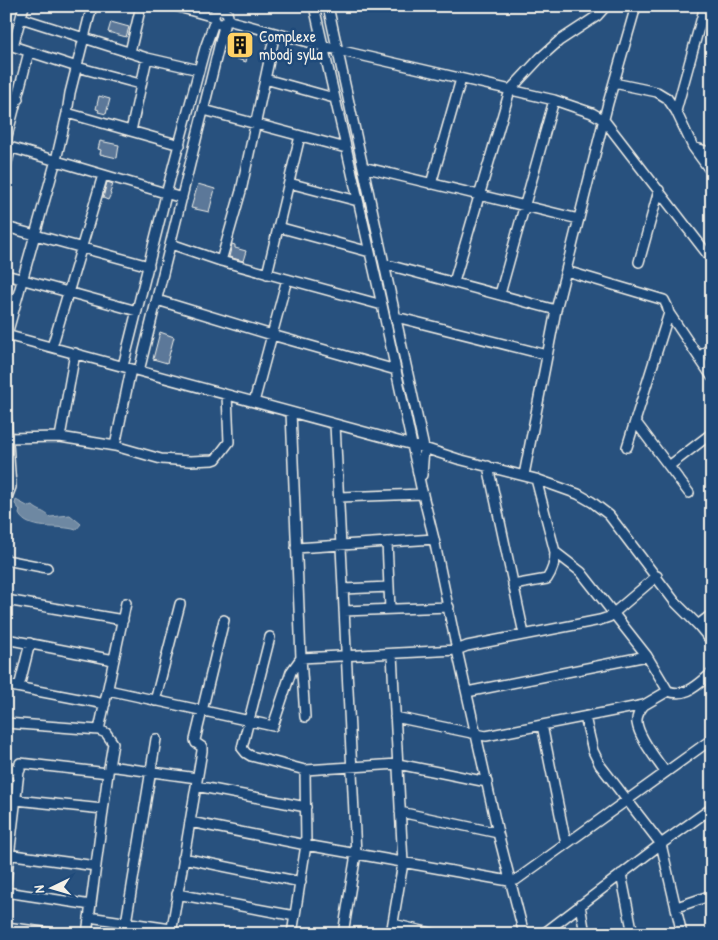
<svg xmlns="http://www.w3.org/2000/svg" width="718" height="940" font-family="'Patrick Hand',sans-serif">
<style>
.water{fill:#6e88a2;stroke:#a4b2be}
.building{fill:#5b7899;stroke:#f4f1e8}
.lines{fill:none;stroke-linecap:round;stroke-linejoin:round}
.minor-casing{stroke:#f4f1e8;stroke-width:12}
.minor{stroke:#1f4a7a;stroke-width:9}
.labels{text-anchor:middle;stroke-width:5;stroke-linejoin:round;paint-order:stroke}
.poi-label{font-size:16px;fill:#f4f1e8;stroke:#1f4a7a;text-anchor:start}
</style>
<rect width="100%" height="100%" fill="#28517e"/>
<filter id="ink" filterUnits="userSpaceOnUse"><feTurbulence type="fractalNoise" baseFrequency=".02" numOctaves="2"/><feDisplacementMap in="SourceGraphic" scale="10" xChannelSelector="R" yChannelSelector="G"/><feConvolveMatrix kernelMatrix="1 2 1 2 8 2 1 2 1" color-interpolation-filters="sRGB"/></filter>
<g filter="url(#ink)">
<!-- water -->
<path class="water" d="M 16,500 L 29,507 L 33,506 C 38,511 44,511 50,517 L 70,515 L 81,524 L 76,530 C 59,524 28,532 19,514 L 20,510 L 15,504 Z"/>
<!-- building -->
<path class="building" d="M 111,22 L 129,27 L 126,37 L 108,32 Z
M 233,30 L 252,34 L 246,62 L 228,56 Z
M 99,96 L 110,99 L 106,114 L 98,112 L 99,110 L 96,109 Z
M 100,141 L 119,145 L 117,158 L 100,154 L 101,150 L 98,149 Z
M 107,182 L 113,184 L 110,193 L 111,194 L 108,200 L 103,198 Z
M 198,184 L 215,189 L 209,212 L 191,208 Z
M 232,244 L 235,245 L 235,248 L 246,251 L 243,261 L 229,257 Z
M 160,332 L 174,337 L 167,363 L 153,359 Z"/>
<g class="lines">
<defs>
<path id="minor" d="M 175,6 L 214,17
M 314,6 L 382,305 L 421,487 L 434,539 L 457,650 L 498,833 L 524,934
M 328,6 L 424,448 L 422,475
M214 17a7 7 0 1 1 14 0a7 7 0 1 1-14 0Z
M 21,18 L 147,58 L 199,70
M 227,20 L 338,50 L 554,100 L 592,113 L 604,120 L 712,260
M 6,44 L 77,67 L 140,84
M 13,46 L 24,6
M 130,52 L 141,6
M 265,79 L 334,98
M 614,83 L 657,92 L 667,98 L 676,111 L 693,147 L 712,173
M 6,98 L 18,99
M 204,110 L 346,148
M 676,111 L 705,6
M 67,113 L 180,145
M 131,131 L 147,58
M 6,140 L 29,52
M 6,146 L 182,198
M 693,147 L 712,153
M 6,166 L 11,147
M 363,167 L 579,219
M 289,183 L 358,201
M 431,184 L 461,79
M 6,227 L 149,266
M 278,227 L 370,252
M 171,244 L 221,261 L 382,305
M 221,261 L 241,191 L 275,33
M 639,262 L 659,190
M 384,264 L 556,310
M 566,271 L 664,300 L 667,306 L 669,313 L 627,447
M 267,274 L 300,136
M 6,275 L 137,311
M 454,282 L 510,90 L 540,58 L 559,41 L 597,16 L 606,6
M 500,294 L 554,100
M 157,300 L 272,335 L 396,370
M 669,313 L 712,377
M 396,317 L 547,355
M 6,335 L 424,448 L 458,459 L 536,479 L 578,494 L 592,502 L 609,515 L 675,602 L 698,625 L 712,642
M 6,338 L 56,160 L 67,113 L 70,93 L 92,6
M 52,347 L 103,175
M 699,357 L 712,347
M 123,366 L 173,167 L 205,48 L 215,20
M 139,371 L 225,22
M 254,402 L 287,279
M 291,412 L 301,658 L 305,717
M 6,414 L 11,487 L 6,500
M 635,421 L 689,493
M 335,424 L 356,854 L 343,934
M 60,437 L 75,353
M 6,438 L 60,437 L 115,446 L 131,369
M 115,446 L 161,459 L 190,461 L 213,460 L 216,459 L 229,442 L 227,395
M 488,466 L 524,634
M 669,466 L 712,433
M 524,475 L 556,310 L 608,103 L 636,6
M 339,497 L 423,494
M 387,542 L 390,609
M 296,548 L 434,539
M 555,552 L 581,572 L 647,656 L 668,691
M 6,560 L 47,568
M 513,585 L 547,579 C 553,570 555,563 555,552 L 536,479
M 343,589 L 389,587
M 6,600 L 123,620
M 344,611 L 449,607
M 698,625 L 712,614
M 270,637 L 242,748 L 246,753 L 251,756 L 305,770 L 398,764 L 487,782
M 6,639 L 114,660
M 6,685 L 105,704
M 19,687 L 30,643
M 108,690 L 273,726 L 291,672 L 301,658 L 457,650 L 467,646 L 600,620 L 609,617 L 657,576
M 467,692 L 647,656
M 155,701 L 180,604
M 644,705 C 640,710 636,717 637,723 C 639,738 657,760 665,772
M 395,717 L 486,736 L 644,705 L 668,691 C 687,698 698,684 712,673
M 585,717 L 593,751 L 600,765 L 661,844 L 682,934
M 6,723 L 99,730 L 106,733 L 113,743 L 108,773 L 87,934
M 542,725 L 566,844
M 99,730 L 126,603
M 109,766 L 197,778
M 6,768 L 20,770
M 196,786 L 306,807
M 16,800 L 103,809
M 400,812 L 498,833
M 190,822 L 306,845 L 509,881 L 516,880 L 712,739
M 6,854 L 96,866
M 183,858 L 301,882
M 621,874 L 633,934
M 6,882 L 20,763 L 108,773
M 6,892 L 91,905
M 177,894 L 295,916
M 580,905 L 585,934
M 677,907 L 712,895
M 89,917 L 171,929
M 126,923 L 156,739
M 393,924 L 435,934
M 6,927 L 58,934
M 171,934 L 202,751 L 202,747 L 196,743 L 195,740 L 224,620
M 292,934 L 306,845 L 305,770
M 391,934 L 403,863 L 392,654
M 543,934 L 661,844 L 712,808"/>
</defs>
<!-- minor casing -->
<use href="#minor" class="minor-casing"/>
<!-- minor -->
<use href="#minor" class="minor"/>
</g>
</g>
<!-- icons -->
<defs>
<symbol id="building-square" viewBox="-11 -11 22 22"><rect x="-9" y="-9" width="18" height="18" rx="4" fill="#ffd166" stroke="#1f4a7a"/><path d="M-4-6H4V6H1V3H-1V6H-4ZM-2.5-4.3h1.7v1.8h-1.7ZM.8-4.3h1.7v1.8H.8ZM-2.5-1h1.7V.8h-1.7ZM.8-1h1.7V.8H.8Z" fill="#111"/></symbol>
</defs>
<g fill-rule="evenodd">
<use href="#building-square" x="224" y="29" width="32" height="32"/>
</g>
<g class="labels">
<!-- poi labels -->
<g class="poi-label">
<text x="259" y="42">Complexe<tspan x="259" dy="18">mbodj sylla</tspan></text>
</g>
</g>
<!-- margin -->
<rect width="718" height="940" fill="none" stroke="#1f4a7a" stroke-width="25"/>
<rect x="12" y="12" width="693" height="915" fill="none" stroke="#f4f1e8" stroke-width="2" filter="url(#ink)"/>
<!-- north arrow -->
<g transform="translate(52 888) rotate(265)" stroke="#1f4a7a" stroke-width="4" paint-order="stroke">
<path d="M0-4L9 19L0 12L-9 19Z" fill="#f4f1e8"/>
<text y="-8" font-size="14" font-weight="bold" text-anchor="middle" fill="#f4f1e8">N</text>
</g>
</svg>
